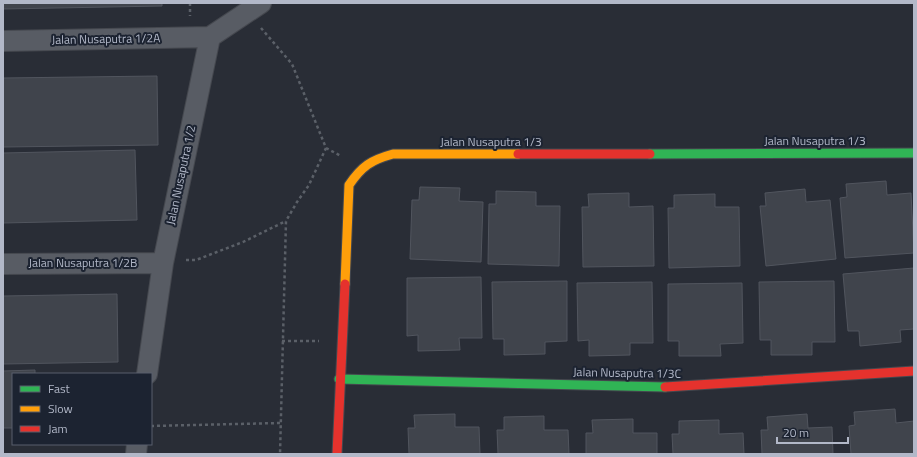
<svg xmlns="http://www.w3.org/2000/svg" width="917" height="457" font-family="'Titillium Web',sans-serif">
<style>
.building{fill:#40444c;stroke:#51555e}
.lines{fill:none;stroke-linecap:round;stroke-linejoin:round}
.street-casing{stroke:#45484f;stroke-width:22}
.fast-casing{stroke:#45484f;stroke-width:11}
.slow-casing{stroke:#45484f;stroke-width:11}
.jam-casing{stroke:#45484f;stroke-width:11}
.path{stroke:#5b6068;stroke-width:2.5;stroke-dasharray:3 3;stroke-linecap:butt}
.street{stroke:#585c64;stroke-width:20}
.fast{stroke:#30b455;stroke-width:9}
.slow{stroke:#ff9f0a;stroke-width:9}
.jam{stroke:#e5322d;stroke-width:9}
.labels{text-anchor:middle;stroke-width:4;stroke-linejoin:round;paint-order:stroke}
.street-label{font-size:12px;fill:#b2b8c8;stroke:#1c2331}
</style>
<rect width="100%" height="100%" fill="#292d36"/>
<!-- building -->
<path class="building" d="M 3,3 L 162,3 L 162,6 L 3,9 Z
M 157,76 L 158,145 L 3,147 L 3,78 Z
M 135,150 L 137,220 L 3,223 L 3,153 Z
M 886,181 L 887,195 L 911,193 L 914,253 L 845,258 L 840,198 L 847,197 L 846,184 Z
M 420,187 L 460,188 L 459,201 L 483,202 L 481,262 L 410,259 L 412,200 L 419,200 Z
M 805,189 L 806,202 L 830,200 L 836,259 L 766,266 L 760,206 L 766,206 L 765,193 Z
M 496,191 L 536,192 L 536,206 L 560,206 L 559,266 L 488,264 L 489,204 L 496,204 Z
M 629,193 L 629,207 L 653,206 L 654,266 L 583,267 L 582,207 L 589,207 L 588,194 Z
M 715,194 L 715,207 L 739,207 L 740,266 L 669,268 L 668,208 L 674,208 L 674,195 Z
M 914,268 L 914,329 L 900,330 L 901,342 L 860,346 L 859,331 L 848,331 L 843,274 Z
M 481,277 L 482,338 L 459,338 L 460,350 L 418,351 L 418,335 L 407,336 L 407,278 Z
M 567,281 L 567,341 L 545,342 L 545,354 L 504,355 L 504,339 L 493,339 L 492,282 Z
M 834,281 L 835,342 L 812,342 L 812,355 L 771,355 L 771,340 L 760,340 L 759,282 Z
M 652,282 L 653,343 L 630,343 L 630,355 L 589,356 L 589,340 L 578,341 L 577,283 Z
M 742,283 L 743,343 L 720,344 L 721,356 L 679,356 L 679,341 L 668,341 L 668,284 Z
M 117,294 L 118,362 L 3,364 L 3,296 Z
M 35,370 L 35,374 L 13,374 L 13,428 L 3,428 L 3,371 Z
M 895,409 L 896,423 L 914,421 L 914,454 L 851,454 L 849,426 L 855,425 L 854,412 Z
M 455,414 L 455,427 L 479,427 L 480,454 L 409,454 L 408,428 L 415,428 L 414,415 Z
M 807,414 L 808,428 L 832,427 L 833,454 L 762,454 L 761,430 L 768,430 L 767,417 Z
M 544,416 L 544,430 L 568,430 L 569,454 L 498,454 L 497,430 L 504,430 L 504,417 Z
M 633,419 L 633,433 L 657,433 L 657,454 L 586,454 L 586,433 L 593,433 L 592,420 Z
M 719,420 L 719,434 L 743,433 L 744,454 L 673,454 L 672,434 L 679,434 L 679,421 Z"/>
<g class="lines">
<defs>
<path id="street" d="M 3,41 L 210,37
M 3,264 L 163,263
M 147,374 L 163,263 L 210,37 L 261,3
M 136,454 L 137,444"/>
<path id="fast" d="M 650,154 L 914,153
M 339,379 L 665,387"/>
<path id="slow" d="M 345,284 L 349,185 C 362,166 371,160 393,154 L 518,154"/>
<path id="jam" d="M 518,154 L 650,154
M 665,387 L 914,371
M 337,454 L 345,284"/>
</defs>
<!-- street casing -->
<use href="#street" class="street-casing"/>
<!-- fast casing -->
<use href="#fast" class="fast-casing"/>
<!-- slow casing -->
<use href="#slow" class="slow-casing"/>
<!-- jam casing -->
<use href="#jam" class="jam-casing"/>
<!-- path -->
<path class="path" d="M 190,3 L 190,16
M 261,28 L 292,64 L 326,148 L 309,185 L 297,202 L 286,221 L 280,454
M 326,148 L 341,156
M 186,260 L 196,260 L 243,242 L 286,221
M 282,341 L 319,341
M 151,426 L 280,423"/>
<!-- street -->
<use href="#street" class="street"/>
<!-- fast -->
<use href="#fast" class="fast"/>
<!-- slow -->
<use href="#slow" class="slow"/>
<!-- jam -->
<use href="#jam" class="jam"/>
</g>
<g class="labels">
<!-- street labels -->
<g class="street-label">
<text transform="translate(106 39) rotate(-1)" y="4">Jalan Nusaputra 1/2A</text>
<text x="815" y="145">Jalan Nusaputra 1/3</text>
<text x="491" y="146">Jalan Nusaputra 1/3</text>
<text transform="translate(181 175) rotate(-78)" y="4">Jalan Nusaputra 1/2</text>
<text x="83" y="267">Jalan Nusaputra 1/2B</text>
<text transform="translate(627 373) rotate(1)" y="4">Jalan Nusaputra 1/3C</text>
</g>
</g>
<!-- border -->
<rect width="917" height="457" fill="none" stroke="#b2b8c8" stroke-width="8"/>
<!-- legend -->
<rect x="12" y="373" width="140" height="72" fill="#1c2331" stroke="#585f6d"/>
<rect x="20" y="386" width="20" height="6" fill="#30b455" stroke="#585f6d"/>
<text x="48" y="393" font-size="12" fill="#b2b8c8">Fast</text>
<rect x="20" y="406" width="20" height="6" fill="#ff9f0a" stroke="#585f6d"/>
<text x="48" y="413" font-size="12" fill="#b2b8c8">Slow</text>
<rect x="20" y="426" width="20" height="6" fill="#e5322d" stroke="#585f6d"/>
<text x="48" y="433" font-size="12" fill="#b2b8c8">Jam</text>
<!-- scale -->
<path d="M777 437v6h71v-6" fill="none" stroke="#b2b8c8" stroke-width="2"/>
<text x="783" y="437" font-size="12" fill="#b2b8c8" stroke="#1c2331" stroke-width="3" paint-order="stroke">20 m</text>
</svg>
